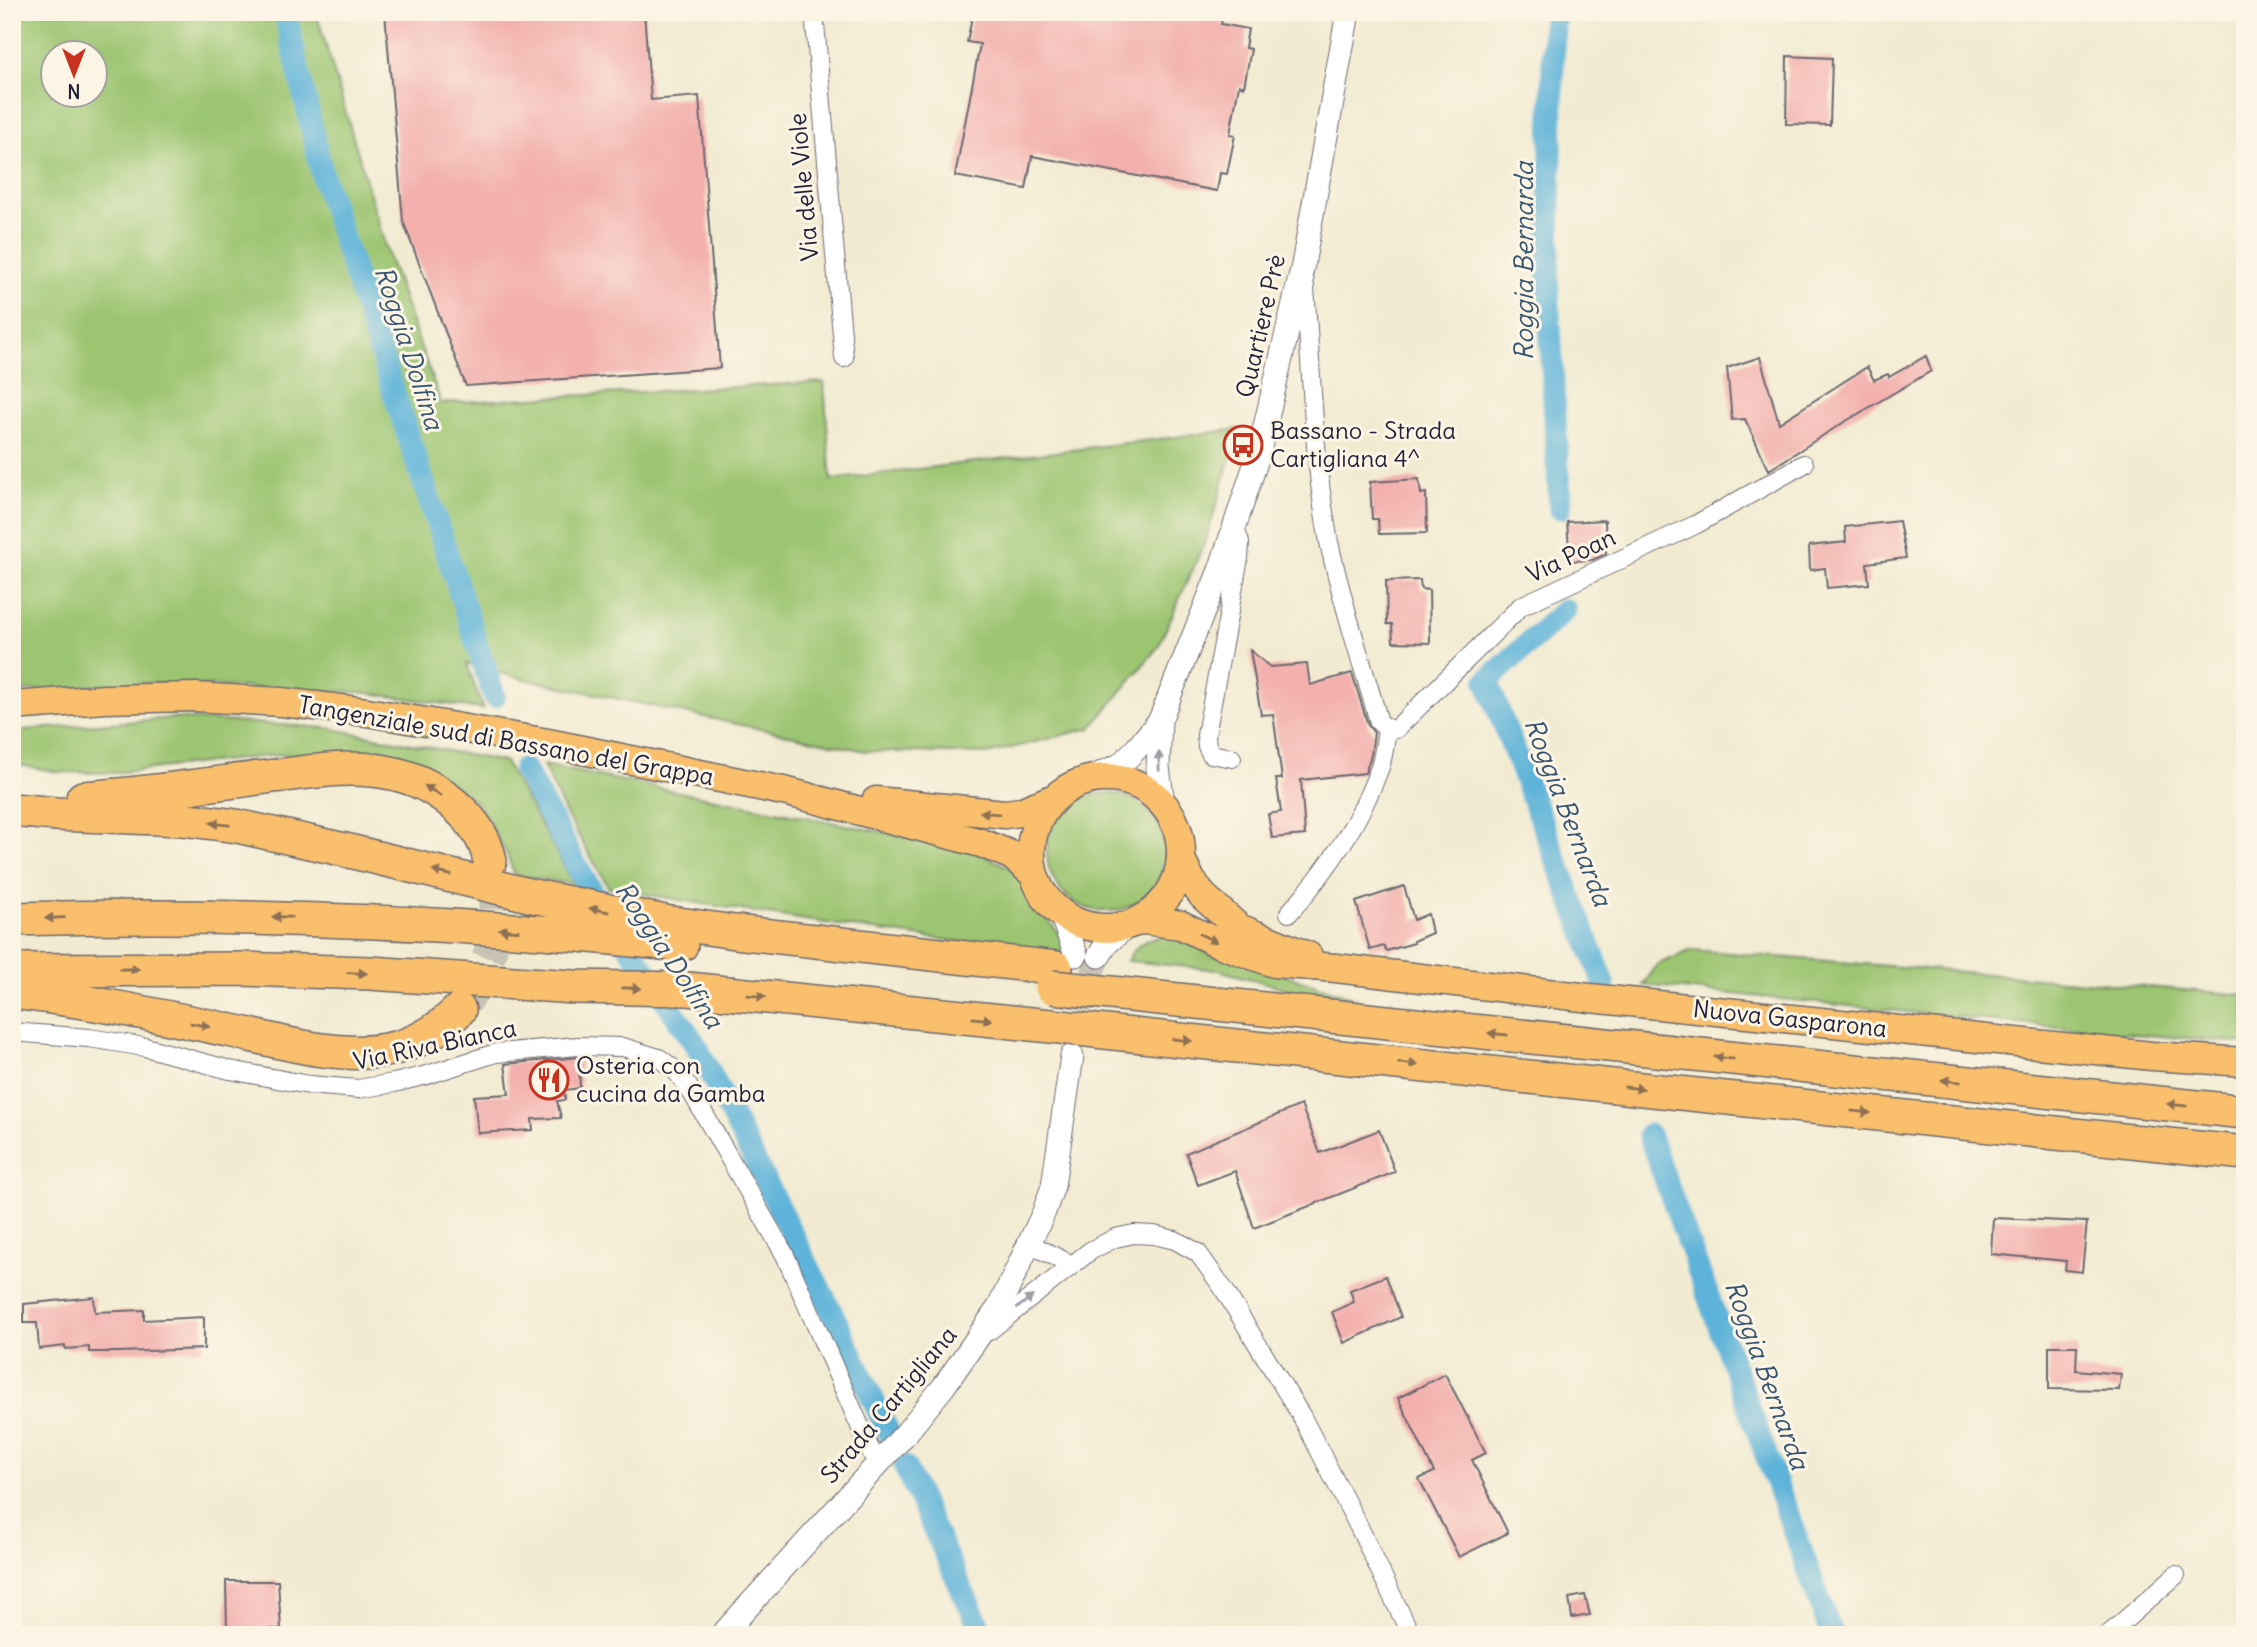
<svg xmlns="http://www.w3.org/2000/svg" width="2257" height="1647" font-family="Delius,sans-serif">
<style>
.green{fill:#9cc571;stroke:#5f7456;stroke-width:2;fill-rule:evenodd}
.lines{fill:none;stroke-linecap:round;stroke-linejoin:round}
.canal{stroke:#5db3d9;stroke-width:23}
.building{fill:#f3b0ad}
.tertiary-tunnel{stroke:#c8c3b4;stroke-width:23;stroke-dasharray:23 11;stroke-linecap:butt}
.motorway-tunnel{stroke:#c8c3b4;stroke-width:33;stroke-dasharray:33 17;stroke-linecap:butt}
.minor-casing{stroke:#6b6870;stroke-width:20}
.tertiary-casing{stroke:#6b6870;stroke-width:25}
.primary-casing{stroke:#6b6870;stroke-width:31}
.motorway-casing{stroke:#6b6870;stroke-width:36}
.minor{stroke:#fff;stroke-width:18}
.tertiary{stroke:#fff;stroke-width:23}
.primary{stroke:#f9bf6c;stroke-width:28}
.motorway{stroke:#f9bf6c;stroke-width:33}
.motorway-bridge-casing{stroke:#6b6870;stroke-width:36;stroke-linecap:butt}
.motorway-bridge{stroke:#f9bf6c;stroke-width:33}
.oneway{fill:#9c9ca7}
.oneway2{fill:#8e7054}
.labels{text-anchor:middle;stroke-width:6;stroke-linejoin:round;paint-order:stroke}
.street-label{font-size:24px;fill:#22223b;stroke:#fcf5e5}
.poi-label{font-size:24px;fill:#22223b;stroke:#fcf5e5;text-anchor:start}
.water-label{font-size:26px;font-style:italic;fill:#375572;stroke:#fcf5e5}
</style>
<rect width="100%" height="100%" fill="#fcf5e5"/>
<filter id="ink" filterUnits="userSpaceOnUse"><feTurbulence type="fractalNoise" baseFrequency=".0143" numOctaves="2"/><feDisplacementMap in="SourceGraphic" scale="14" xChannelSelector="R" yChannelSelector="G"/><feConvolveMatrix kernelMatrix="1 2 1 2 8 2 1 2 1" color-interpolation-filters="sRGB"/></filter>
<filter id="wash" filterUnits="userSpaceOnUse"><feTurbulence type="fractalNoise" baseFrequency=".00686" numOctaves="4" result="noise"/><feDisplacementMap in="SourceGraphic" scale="28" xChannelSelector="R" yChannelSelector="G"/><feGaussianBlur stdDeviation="1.57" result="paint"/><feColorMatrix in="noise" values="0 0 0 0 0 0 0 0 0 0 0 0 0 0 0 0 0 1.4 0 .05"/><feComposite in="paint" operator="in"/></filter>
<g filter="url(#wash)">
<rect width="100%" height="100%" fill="#f2ebd2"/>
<!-- green -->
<path class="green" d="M 12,12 L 316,12 L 389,258 L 441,403 L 824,382 L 831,480 L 1239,429 L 1207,537 L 1158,647 L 1091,728 L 987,754 L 865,751 L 520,678 L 467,664 L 483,709 L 360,692 L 138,683 L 12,692 ZM 52,52 L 94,52 L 94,94 L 52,94 Z
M 174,718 L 328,728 L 505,762 L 574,884 L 514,875 L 507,854 L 478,804 L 437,772 L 379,757 L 337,754 L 275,755 L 115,773 L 58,772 L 12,764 L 12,731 Z
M 543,765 L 972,850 L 1022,873 L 1037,905 L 1061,937 L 1064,954 C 911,938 760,914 609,888 L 567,816 Z
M1047 852a59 59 0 1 1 118 0a59 59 0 1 1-118 0Z
M 1167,936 L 1358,999 L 1302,993 L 1218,970 L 1127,961 C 1138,941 1146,939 1167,936 Z
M 1692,950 L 2245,995 L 2245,1043 L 2086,1030 L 1643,985 L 1658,964 Z"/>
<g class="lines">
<!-- canal -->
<path class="canal" d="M 285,12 L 324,181 L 494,696
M 1554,12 L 1548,292 L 1560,508
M 1565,610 L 1487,681 L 1604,983
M 524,769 L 584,879 L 697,1047 L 837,1323 L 892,1440
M 1649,1135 L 1832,1635
M 905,1467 L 983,1635"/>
</g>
<g id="blocks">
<!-- building -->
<path class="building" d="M 385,12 L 644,12 L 651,100 L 699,96 L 720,368 L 466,386 L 403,221 Z
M 973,12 L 1223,12 L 1221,24 L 1248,29 L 1245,48 L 1251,49 L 1244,87 L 1239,85 L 1230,134 L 1235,135 L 1227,174 L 1220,173 L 1217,191 L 1032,156 L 1026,189 L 955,176 L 980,44 L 967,42 Z
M 1787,56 L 1832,58 L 1830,125 L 1786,124 Z
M 1926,356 L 1931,371 L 1841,424 L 1769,470 L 1745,419 L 1732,420 L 1727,368 L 1760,357 L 1779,423 L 1867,367 L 1874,380 L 1888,374 L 1889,377 Z
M 1419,479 L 1421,494 L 1426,493 L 1427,533 L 1379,534 L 1378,519 L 1372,519 L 1370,482 Z
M 1605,520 L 1606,554 L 1592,560 L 1570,561 L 1567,522 Z
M 1899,521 L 1906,558 L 1867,563 L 1869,584 L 1827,588 L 1825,568 L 1810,570 L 1809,546 L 1846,542 L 1845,527 Z
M 1420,580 L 1421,589 L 1429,590 L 1430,643 L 1393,642 L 1392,624 L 1387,624 L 1386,581 Z
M 1250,650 L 1270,667 L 1307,664 L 1310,685 L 1352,673 L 1368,725 L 1374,733 L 1371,755 L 1365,773 L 1301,780 L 1305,835 L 1272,838 L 1268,814 L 1281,812 L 1276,779 L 1282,779 L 1273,714 L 1261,715 Z
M 1404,886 L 1414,920 L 1428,914 L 1432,933 L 1413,941 L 1414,943 L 1386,951 L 1384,946 L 1370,950 L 1356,902 Z
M 579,1057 L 580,1088 L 564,1090 L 565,1100 L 557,1101 L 561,1118 L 532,1119 L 533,1130 L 478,1133 L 474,1096 L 509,1094 L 505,1064 Z
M 1301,1105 L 1320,1153 L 1379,1130 L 1395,1172 L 1254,1228 L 1235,1171 L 1198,1185 L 1186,1153 Z
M 1993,1218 L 2087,1222 L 2082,1272 L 2065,1270 L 2066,1261 L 1991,1254 Z
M 1386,1276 L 1401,1317 L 1344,1343 L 1332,1312 L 1354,1302 L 1350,1290 Z
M 94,1297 L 95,1312 L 144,1310 L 144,1320 L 204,1317 L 204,1349 L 119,1352 L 89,1352 L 89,1347 L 66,1349 L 65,1346 L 39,1349 L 37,1323 L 24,1323 L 24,1304 Z
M 2049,1346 L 2077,1346 L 2076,1370 L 2121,1374 L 2119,1390 L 2049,1389 Z
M 1445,1374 L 1486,1453 L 1472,1460 L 1508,1533 L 1459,1557 L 1419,1479 L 1434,1472 L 1398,1398 Z
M 226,1581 L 278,1581 L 281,1629 L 227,1629 Z
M 1585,1595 L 1590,1615 L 1572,1618 L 1569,1598 Z"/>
</g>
</g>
<g filter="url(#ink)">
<use href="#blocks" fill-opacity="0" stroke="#6b6870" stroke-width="2"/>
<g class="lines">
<!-- tertiary-tunnel -->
<path class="tertiary-tunnel" d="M 1074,1043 L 1081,1002 L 1099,956"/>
<!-- motorway-tunnel -->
<path class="motorway-tunnel" d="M 465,1002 C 499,956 499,915 490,861"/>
<defs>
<path id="minor" d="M 814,12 L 844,358
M 1304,277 C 1312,365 1312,454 1329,542 C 1342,603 1362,663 1379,722 L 1387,729 L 1396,729 L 1521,606 L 1695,525 L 1804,464
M 1232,758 L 1211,754 L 1207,746 L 1206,735 L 1239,558 L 1240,542 L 1234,526
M 1289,913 C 1327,871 1361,820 1380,767 C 1384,755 1385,742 1387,729
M 12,1032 L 89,1038 L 145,1047 L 230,1070 L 309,1085 L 358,1089 L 394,1083 L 427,1075 L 496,1053 L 578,1046 L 623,1047 L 659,1058 L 675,1070 L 688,1086 L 785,1255 L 877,1465
M 1030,1244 L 1072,1265
M 989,1331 L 1090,1251 L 1115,1238 L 1134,1234 L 1154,1235 L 1175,1240 L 1198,1253 L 1223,1288 L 1302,1417 L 1359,1527 L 1411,1635
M 2108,1635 L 2176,1575"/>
<path id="tertiary" d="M 1160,720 L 1158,768 L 1163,803
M 1084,781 L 1120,765 L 1137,748 L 1160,720 L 1220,570 L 1258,456 L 1303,265 L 1348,12
M 1061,914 L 1076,955
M 1099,956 L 1107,943 L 1128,925
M 722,1635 L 907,1432 L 944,1386 L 999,1307 L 1044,1212 L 1053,1186 L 1072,1056"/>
<path id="primary" d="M 12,706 L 105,699 L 195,697 L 281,702 L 367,712 L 548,743 L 788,792 L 981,843 L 1011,855 L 1034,874
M1031 853a75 75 0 1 1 150 0a75 75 0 1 1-150 0Z
M 876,801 L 1005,814 L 1020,812 L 1055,798
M 1182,861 L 1191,880 L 1203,896 L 1239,928 L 1308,956
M 1143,920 L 1181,925 L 1218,943 L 1274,963 L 1336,968 L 1590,998 L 2152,1056 L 2245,1062"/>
<path id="motorway" d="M 83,798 C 147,794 210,784 274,776 C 311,772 349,765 386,772 C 430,779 481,815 490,861
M 12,810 L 56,814 L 182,819 L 237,826 L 341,849 L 533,896 L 665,922 L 735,932 L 1056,968
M 12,919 C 236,913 459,921 681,945
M 12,970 L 240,969 L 370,973 L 574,987 L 688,989 L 1051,1026
M 12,992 C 85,1000 156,1015 228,1030 C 278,1041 334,1059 386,1050 C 415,1045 439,1030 459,1010
M 1121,994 L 2245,1112
M 1114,1033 L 2245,1153"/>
</defs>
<!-- minor casing -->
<use href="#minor" class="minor-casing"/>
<!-- tertiary casing -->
<use href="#tertiary" class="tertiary-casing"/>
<!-- primary casing -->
<use href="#primary" class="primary-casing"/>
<!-- motorway casing -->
<use href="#motorway" class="motorway-casing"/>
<!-- minor -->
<use href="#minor" class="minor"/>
<!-- tertiary -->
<use href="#tertiary" class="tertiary"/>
<!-- primary -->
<use href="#primary" class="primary"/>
<!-- motorway -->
<use href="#motorway" class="motorway"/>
<defs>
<path id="motorway-bridge" d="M 1052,987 L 1121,994
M 1051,1026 L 1114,1033"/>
</defs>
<!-- motorway-bridge casing -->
<use href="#motorway-bridge" class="motorway-bridge-casing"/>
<!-- motorway-bridge -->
<use href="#motorway-bridge" class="motorway-bridge"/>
</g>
<!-- one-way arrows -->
<defs><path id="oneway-solid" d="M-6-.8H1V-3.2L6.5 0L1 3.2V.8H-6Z" transform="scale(1.75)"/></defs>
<g class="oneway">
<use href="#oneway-solid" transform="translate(1159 761) rotate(-91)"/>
<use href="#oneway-solid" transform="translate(1025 1302) rotate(-38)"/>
</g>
<g class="oneway2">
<use href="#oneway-solid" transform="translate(433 791) rotate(-147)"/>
<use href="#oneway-solid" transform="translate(990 813) rotate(-174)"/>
<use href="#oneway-solid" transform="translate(220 824) rotate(-173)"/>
<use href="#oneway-solid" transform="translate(442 873) rotate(-166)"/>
<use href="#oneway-solid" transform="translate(599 910) rotate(-168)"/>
<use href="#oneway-solid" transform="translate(282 917) rotate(-179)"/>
<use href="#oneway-solid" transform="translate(55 918) rotate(178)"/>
<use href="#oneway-solid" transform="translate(509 930) rotate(-176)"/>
<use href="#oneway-solid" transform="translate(1208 938) rotate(25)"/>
<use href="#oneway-solid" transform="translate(129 969)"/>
<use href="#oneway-solid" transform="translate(357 973) rotate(2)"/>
<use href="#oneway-solid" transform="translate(631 988) rotate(1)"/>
<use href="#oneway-solid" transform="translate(756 996) rotate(6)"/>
<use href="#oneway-solid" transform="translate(982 1019) rotate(6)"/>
<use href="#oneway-solid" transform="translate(200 1025) rotate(12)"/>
<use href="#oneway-solid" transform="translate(1498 1034) rotate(-174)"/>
<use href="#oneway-solid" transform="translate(1182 1040) rotate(6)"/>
<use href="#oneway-solid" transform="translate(1724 1058) rotate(-174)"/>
<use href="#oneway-solid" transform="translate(1408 1064) rotate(6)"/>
<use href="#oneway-solid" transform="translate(1951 1081) rotate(-174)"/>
<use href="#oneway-solid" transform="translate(1634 1088) rotate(6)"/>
<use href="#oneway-solid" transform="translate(2177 1105) rotate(-174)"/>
<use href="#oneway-solid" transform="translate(1861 1112) rotate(6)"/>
</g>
</g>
<!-- icons -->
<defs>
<symbol id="bus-ring" viewBox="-11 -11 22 22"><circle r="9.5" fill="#fcf5e5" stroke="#c8321e" stroke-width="1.5"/><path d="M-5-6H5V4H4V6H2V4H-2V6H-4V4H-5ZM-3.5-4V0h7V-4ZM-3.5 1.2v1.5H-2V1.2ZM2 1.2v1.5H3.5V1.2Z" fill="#c8321e"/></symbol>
<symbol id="restaurant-ring" viewBox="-11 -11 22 22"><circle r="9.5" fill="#fcf5e5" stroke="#c8321e" stroke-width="1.5"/><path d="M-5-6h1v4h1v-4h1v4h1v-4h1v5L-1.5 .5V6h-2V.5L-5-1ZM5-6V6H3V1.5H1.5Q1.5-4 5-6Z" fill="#c8321e"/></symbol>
</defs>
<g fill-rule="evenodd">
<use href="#bus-ring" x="1221" y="423" width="44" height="44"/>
<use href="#restaurant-ring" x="527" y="1058" width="44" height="44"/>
</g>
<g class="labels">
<!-- street labels -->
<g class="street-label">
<text transform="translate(804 187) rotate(-95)" y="8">Via delle Viole</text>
<text transform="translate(1261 326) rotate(-77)" y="8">Quartiere Prè</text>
<text transform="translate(1571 556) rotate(-25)" y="8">Via Poan</text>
<text transform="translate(506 741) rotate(10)" y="8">Tangenziale sud di Bassano del Grappa</text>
<text transform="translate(1790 1019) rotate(6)" y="8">Nuova Gasparona</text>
<text transform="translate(435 1045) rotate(-12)" y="8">Via Riva Bianca</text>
<text transform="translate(889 1405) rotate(-50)" y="8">Strada Cartigliana</text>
</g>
<!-- poi labels -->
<g class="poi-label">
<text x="1270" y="439">Bassano - Strada<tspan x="1270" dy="28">Cartigliana 4^</tspan></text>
<text x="576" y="1074">Osteria con<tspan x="576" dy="28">cucina da Gamba</tspan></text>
</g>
<!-- water labels -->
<g class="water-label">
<text transform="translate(1524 261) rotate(-90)" y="9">Roggia Bernarda</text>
<text transform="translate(409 348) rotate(72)" y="9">Roggia Dolfina</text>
<text transform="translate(1568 812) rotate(69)" y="9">Roggia Bernarda</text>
<text transform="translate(669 955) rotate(56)" y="9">Roggia Dolfina</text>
<text transform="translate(1767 1375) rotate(70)" y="9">Roggia Bernarda</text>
</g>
</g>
<!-- margin -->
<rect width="2257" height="1647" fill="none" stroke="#fcf5e5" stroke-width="42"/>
<!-- north arrow -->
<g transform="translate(74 74) rotate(180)"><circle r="33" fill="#fcf5e5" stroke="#a5a1a1" stroke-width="2"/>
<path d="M0-5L12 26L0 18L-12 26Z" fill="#c8321e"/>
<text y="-10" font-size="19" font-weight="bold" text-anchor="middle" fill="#22223b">N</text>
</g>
</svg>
